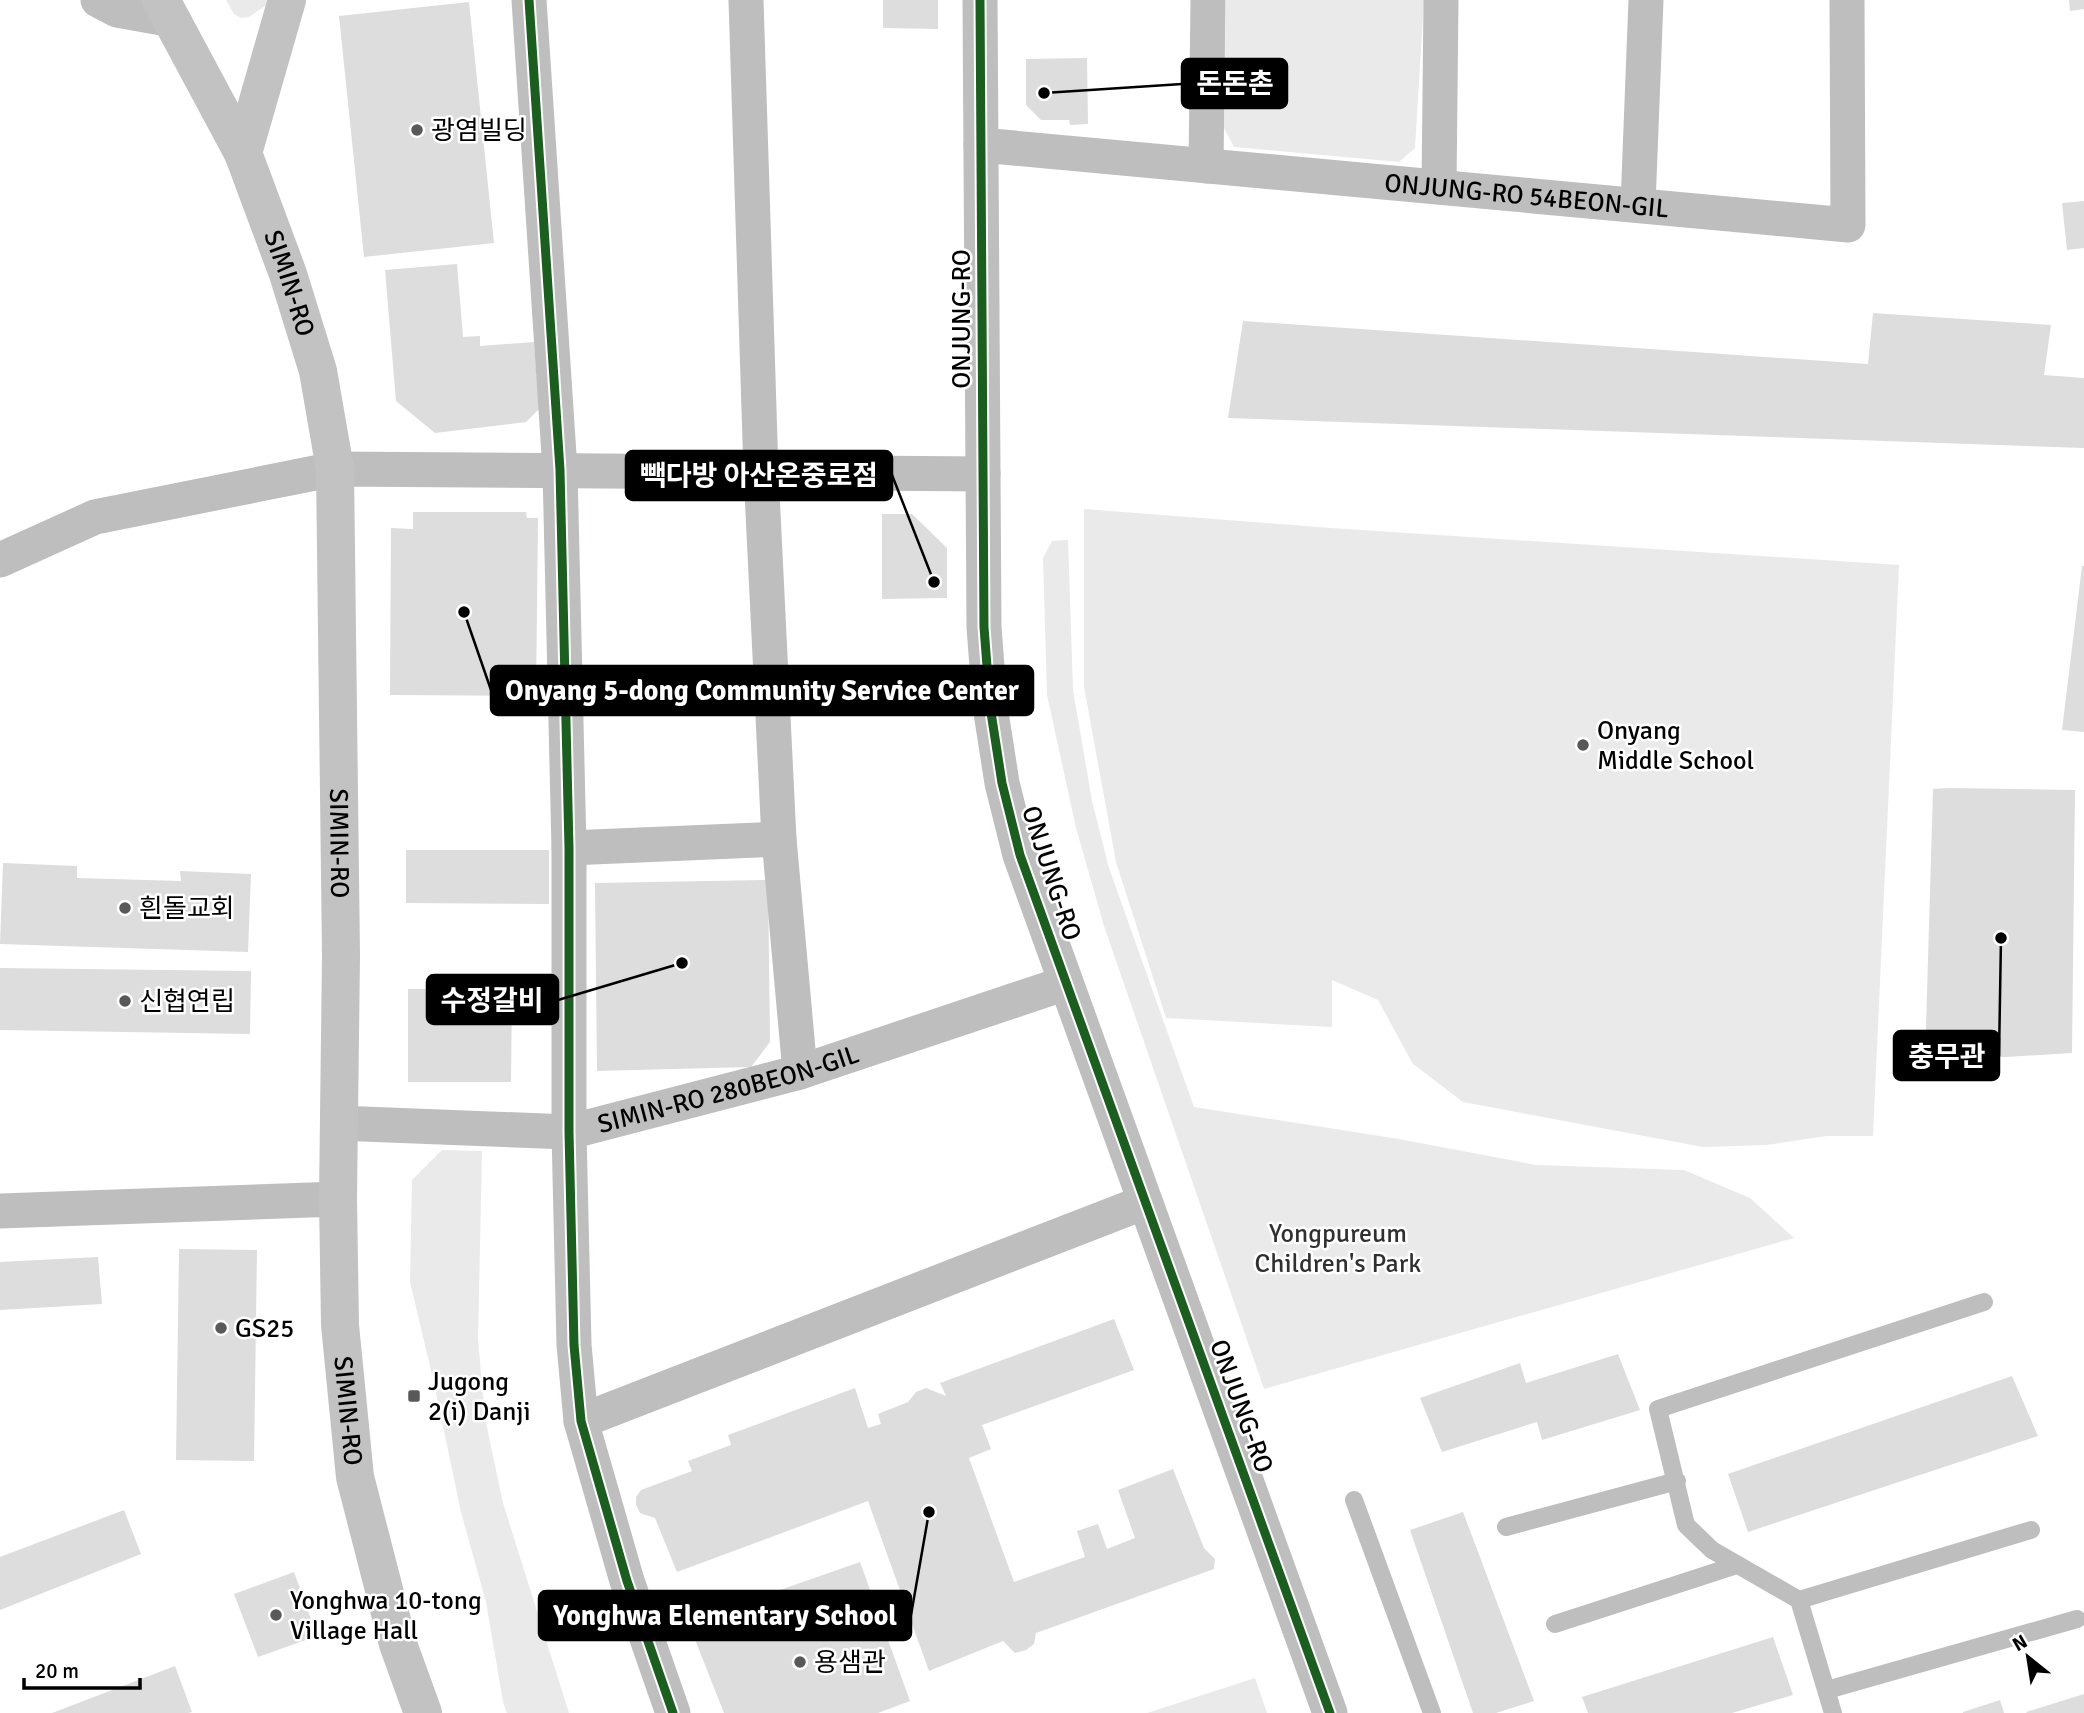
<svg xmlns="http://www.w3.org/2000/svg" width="2084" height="1713" font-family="Signika,'Noto Sans KR',sans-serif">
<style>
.green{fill:#eaeaea}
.building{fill:#ddd}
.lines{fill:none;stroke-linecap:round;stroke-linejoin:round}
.service{stroke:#bebebe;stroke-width:18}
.minor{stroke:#bebebe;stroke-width:35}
.secondary{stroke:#c2c2c2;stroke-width:38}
.cycleway-casing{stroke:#fff;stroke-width:13}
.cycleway{stroke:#1b5e20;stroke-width:9}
.poi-dot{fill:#595959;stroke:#fff;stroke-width:2.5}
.labels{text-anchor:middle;stroke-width:5;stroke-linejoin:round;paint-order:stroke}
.poi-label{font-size:26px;fill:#000;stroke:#fff;text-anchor:start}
.street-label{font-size:26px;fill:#000;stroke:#fff}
.park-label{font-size:26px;fill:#303030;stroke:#fff}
.leader{fill:none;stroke:#000;stroke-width:2.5}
.callout-dot{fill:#000;stroke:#fff;stroke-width:2.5}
.callout{fill:#000;stroke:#000;stroke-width:2.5}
.callout-label{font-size:28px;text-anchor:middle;font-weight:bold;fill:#fff}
</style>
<rect width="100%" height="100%" fill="#fff"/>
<!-- green -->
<path class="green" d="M 226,0 L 274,0 L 249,17 L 241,18 L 234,14 Z
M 1226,0 L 1424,0 L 1415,148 L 1399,162 L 1234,147 L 1224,128 Z
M 1084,509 L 1331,528 L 1899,565 L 1873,1136 L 1827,1136 L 1767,1145 L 1703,1147 L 1463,1102 L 1413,1064 L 1378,1000 L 1332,980 L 1332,1027 L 1166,1018 L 1116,862 L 1084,687 Z
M 1068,540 L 1073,690 L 1092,801 L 1109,868 L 1194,1107 L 1399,1139 L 1536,1165 L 1684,1170 L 1750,1198 L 1794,1238 L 1264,1389 L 1104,926 L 1076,828 L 1047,695 L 1043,558 L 1052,541 Z
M 442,1150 L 482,1151 L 478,1339 L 485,1418 L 503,1503 L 569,1713 L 507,1713 L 503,1702 L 486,1602 L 461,1512 L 433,1379 L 410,1282 L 412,1180 Z
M 1255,1678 L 1267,1713 L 1147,1713 Z"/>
<!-- building -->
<path class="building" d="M 883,0 L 938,0 L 938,29 L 883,28 Z
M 2069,0 L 2084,0 L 2084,9 L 2070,11 Z
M 469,2 L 494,243 L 364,257 L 339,16 Z
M 1087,58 L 1088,124 L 1070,125 L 1069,120 L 1041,120 L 1026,105 L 1026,59 Z
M 2084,201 L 2084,248 L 2067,250 L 2062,203 Z
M 457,264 L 463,337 L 480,336 L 480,346 L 534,342 L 539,409 L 526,422 L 435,433 L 396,401 L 385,270 Z
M 1873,313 L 2051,325 L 2044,375 L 2084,378 L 2084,448 L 1228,418 L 1243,321 L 1868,364 Z
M 413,512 L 526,512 L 527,518 L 538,518 L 536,696 L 390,695 L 391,528 L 413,529 Z
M 882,514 L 912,514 L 947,548 L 947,598 L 882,599 Z
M 2082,566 L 2084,566 L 2084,732 L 2062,730 Z
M 1949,788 L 2075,790 L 2072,1053 L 1925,1062 L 1933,789 Z
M 406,850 L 549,850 L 549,904 L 406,903 Z
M 3,863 L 77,866 L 77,878 L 181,881 L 180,871 L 251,874 L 248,952 L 0,944 Z
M 768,880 L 770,1042 L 751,1067 L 597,1071 L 595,883 Z
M 0,968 L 251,971 L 250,1034 L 0,1030 Z
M 408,989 L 512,989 L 511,1082 L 408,1082 Z
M 179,1249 L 257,1250 L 254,1461 L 176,1460 Z
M 98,1257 L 102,1304 L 0,1310 L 0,1262 Z
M 1114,1319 L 1134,1370 L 982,1425 L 991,1449 L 969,1458 L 1014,1582 L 1085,1557 L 1077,1531 L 1098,1524 L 1107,1549 L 1135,1538 L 1118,1490 L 1173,1469 L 1204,1548 L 1215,1559 L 1214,1569 L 1036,1633 L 1034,1644 L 1026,1650 L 1015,1653 L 1003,1641 L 929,1671 L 868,1501 L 677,1572 L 655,1518 L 640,1513 L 636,1505 L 636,1497 L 641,1490 L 692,1471 L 688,1461 L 731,1445 L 728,1435 L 855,1388 L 868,1428 L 881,1424 L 878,1414 L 908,1402 L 916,1392 L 926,1388 L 946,1396 L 940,1383 Z
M 1618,1354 L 1640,1410 L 1542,1440 L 1537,1422 L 1442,1452 L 1420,1398 L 1520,1363 L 1526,1383 Z
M 2012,1376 L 2038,1436 L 1748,1532 L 1728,1474 Z
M 124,1510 L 141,1554 L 0,1610 L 0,1557 Z
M 1463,1512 L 1534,1701 L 1496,1713 L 1473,1713 L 1410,1530 Z
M 860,1562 L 910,1701 L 878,1713 L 724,1713 L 688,1622 Z
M 294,1572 L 317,1636 L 258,1657 L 234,1594 Z
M 1773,1637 L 1793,1695 L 1732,1713 L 1588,1713 L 1582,1697 Z
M 175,1666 L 192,1712 L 188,1713 L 52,1713 Z
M 2084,1694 L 2084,1713 L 2027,1713 L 2026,1712 Z
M 2000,1700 L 2004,1713 L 1963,1713 L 1963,1712 Z"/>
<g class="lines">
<!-- service -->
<path class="service" d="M 1354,1500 L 1432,1713
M 1506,1527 L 1677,1481
M 1799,1600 L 2031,1530
M 1555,1624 L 1737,1565
M 1827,1690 L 2077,1619
M 1833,1713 L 1799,1600 L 1712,1550 L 1686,1525 L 1658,1409 L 1984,1302"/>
<!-- minor -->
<g class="minor">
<path d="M 98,0 L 117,10 L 173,20"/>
<path d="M 529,0 L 560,470 L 569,848 L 569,1132 L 574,1345 L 581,1421 L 627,1581 L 673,1713"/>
<path d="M 746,0 L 761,472 L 779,839 L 800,1072"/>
<path d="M 980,0 L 984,627 L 990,706 L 1002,783 L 1020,855 L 1330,1713"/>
<path id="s1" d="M 981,145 L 1848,225 L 1847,0"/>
<path d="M 1206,166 L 1208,0"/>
<path d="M 1439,187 L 1441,0"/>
<path d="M 1638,205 L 1646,0"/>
<path d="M 0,560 L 95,517 L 335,469 L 983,474"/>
<path d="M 569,848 L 779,839"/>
<path id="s2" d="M 338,1123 L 569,1132 L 800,1072 L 1066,983"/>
<path d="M 0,1211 L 338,1199"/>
<path d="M 581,1421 L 1145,1202"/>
</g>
<!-- secondary -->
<g class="secondary">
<path id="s3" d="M 161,0 L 243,153 L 288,274 L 318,371 L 335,469 L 341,955 L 338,1199 L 340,1325 L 355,1477 L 398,1644 L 423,1713"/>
<path d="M 243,153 L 287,0"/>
</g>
<defs>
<path id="cycleway" d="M 529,0 L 560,470 L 569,848 L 569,1132 L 574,1345 L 581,1421 L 627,1581 L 673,1713
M 980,0 L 984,627 L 990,706 L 1002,783 L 1020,855 L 1330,1713"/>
</defs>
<!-- cycleway casing -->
<use href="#cycleway" class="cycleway-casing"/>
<!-- cycleway -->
<use href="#cycleway" class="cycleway"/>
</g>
<!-- markers -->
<g class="poi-dot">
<circle cx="417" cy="130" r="7"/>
<circle cx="1583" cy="745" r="7"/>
<circle cx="125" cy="908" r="7"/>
<circle cx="125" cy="1001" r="7"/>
<circle cx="221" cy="1328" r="7"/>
<rect x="407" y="1389" width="14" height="14" rx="3.5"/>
<circle cx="276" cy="1615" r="7"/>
<circle cx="800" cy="1662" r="7"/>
</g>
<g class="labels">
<!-- poi labels -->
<g class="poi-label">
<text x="431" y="139">광염빌딩</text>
<text x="1597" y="739">Onyang<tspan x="1597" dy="30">Middle School</tspan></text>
<text x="139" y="917">흰돌교회</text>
<text x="139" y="1010">신협연립</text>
<text x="235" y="1337">GS25</text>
<text x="428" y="1390">Jugong<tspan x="428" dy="30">2(i) Danji</tspan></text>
<text x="290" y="1609">Yonghwa 10-tong<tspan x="290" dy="30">Village Hall</tspan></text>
<text x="814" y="1671">용샘관</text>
</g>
<!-- street labels -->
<g class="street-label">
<text dy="9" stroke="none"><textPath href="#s1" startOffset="548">ONJUNG-RO 54BEON-GIL</textPath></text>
<text dy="9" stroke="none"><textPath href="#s3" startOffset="312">SIMIN-RO</textPath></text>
<text transform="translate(961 319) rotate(-90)" y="9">ONJUNG-RO</text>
<text dy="9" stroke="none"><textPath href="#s3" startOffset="878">SIMIN-RO</textPath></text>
<text transform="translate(1052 873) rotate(72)" y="9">ONJUNG-RO</text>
<text dy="9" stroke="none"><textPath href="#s2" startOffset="396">SIMIN-RO 280BEON-GIL</textPath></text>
<text transform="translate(1242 1406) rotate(70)" y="9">ONJUNG-RO</text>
<text dy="9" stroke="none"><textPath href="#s3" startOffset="1446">SIMIN-RO</textPath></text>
</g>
<!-- park labels -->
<g class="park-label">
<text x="1338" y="1242">Yongpureum<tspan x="1338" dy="30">Children's Park</tspan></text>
</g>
</g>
<!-- callouts -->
<path class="leader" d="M1044 93L1182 84M934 582L892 475M464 612L491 690M682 963L558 1000M2001 938L1999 1056M929 1512L911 1615"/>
<g class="callout-dot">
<circle cx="1044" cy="93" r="7"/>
<circle cx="934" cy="582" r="7"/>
<circle cx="464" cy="612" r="7"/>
<circle cx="682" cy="963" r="7"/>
<circle cx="2001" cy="938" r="7"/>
<circle cx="929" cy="1512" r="7"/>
</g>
<g class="callout">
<rect x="1182" y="59" width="105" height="49" rx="7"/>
<rect x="626" y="451" width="266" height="49" rx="7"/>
<rect x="491" y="666" width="542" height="49" rx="7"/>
<rect x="427" y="975" width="131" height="49" rx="7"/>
<rect x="1894" y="1031" width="105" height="49" rx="7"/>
<rect x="539" y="1591" width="372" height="49" rx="7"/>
</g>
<g class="callout-label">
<text x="1235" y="93">돈돈촌</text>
<text x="759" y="485">빽다방 아산온중로점</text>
<text x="762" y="700">Onyang 5-dong Community Service Center</text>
<text x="492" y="1010">수정갈비</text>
<text x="1947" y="1066">충무관</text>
<text x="725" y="1625">Yonghwa Elementary School</text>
</g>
<!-- north arrow -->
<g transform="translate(2028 1657) rotate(330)" stroke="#ffffff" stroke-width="5" paint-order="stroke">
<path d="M0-5L12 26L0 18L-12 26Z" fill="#000000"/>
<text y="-10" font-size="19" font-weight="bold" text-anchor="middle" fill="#000000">N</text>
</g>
<!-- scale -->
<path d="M24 1678v10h116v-10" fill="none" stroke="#000000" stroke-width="3.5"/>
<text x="35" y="1678" font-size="21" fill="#000000" stroke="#ffffff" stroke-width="5" paint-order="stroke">20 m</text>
</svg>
